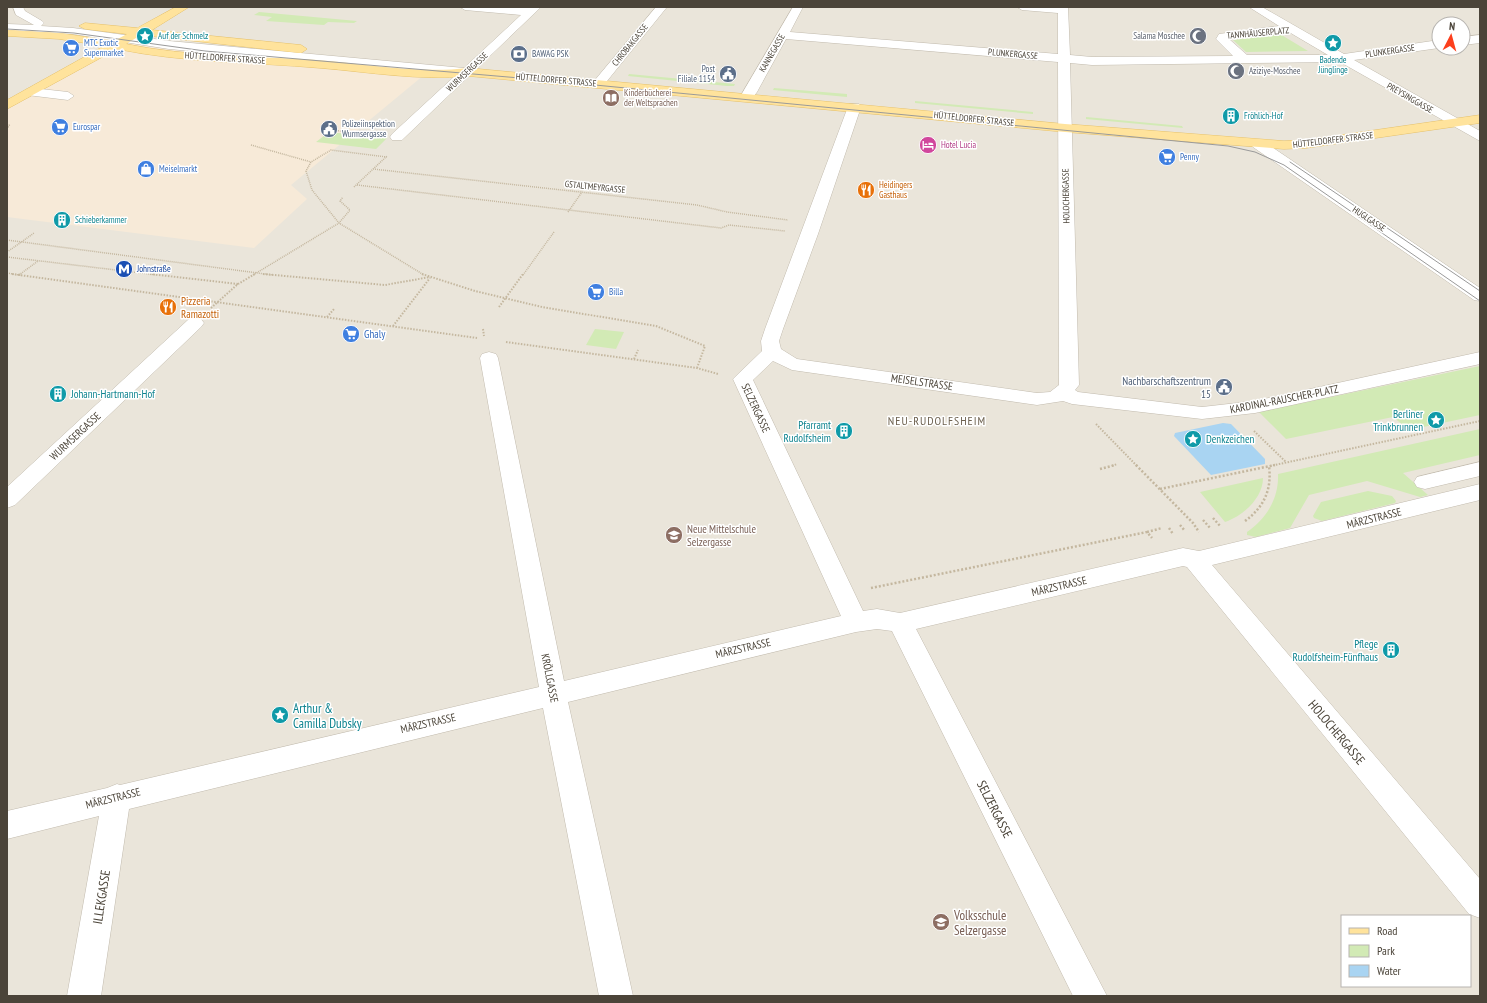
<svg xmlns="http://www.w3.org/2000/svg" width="1487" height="1003" font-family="'PT Sans Narrow',sans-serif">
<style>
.residential{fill:#eae5da;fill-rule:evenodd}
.commercial{fill:#f7ead8}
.green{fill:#d2eab5}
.water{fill:#a9d4f2}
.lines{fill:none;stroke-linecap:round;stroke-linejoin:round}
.minor-casing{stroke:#c2bbae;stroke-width:1}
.major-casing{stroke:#e6c16a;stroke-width:1}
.path-far2{stroke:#c4b79f;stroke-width:1.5;stroke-dasharray:1 1;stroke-linecap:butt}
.path-far1{stroke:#c4b79f;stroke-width:2;stroke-dasharray:1.5 1.5;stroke-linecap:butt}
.path{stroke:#c4b79f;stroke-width:2.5;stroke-dasharray:2 2;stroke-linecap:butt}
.minor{fill:#fff;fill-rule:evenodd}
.major{fill:#ffe39c;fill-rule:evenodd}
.tram{stroke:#9a9a9a;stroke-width:1}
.path-bridge{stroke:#c4b79f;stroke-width:1.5;stroke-dasharray:1 1;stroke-linecap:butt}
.labels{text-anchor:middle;stroke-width:3;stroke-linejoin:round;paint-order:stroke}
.far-street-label{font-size:9px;fill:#4b4439;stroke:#fff}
.far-culture-label{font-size:9px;fill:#0d838f;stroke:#fff;text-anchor:start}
.far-worship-label{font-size:9px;fill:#5b616d;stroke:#fff;text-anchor:end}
.far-shop-label{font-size:9px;fill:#366cbe;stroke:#fff;text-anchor:start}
.far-service-label{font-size:9px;fill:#4e5e75;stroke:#fff;text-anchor:start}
.far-education-label{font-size:9px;fill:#785e54;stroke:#fff;text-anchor:start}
.far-hotel-label{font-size:9px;fill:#b23c85;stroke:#fff;text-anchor:start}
.far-food-label{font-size:9px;fill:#c56008;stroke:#fff;text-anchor:start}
.far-transit-label{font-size:9px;fill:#164399;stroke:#fff;text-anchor:start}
.food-label{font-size:11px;fill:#c56008;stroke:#fff;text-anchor:start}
.shop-label{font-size:11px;fill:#366cbe;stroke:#fff;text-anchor:start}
.service-label{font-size:11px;fill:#4e5e75;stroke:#fff;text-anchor:end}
.street-label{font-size:11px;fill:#4b4439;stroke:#fff}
.culture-label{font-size:11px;fill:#0d838f;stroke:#fff;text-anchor:end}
.education-label{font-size:11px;fill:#785e54;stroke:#fff;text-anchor:start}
.neighbourhood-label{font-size:12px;letter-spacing:1px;fill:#6e6250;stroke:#fff}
.near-culture-label{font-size:13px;fill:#0d838f;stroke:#fff;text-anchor:start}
.near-street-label{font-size:13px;fill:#4b4439;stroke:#fff}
.near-education-label{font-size:13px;fill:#785e54;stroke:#fff;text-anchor:start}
</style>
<rect width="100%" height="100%" fill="#f6f3ec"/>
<!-- residential -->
<path class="residential" d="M 7,7 L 1480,7 L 1480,996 L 7,996 ZM 1439,24 L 1463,24 L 1463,48 L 1439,48 ZM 1342,916 L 1470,916 L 1470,986 L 1342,986 Z"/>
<!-- commercial -->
<path class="commercial" d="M 125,43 L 424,75 L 291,185 L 307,199 L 254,248 L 7,217 L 7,109 Z"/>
<!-- green -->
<path class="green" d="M 259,12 L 357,21 L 354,23 L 328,22 L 324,25 L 266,21 L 272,17 L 254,15 Z
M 1280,34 L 1308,51 L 1246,52 L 1233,40 Z
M 629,74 L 735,84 L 734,86 L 727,86 L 628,76 Z
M 774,88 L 847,94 L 847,97 L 773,90 Z
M 915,101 L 1033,112 L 1033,114 L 915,103 Z
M 1086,117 L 1182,126 L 1183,128 L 1086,119 Z
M 329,132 L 387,138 L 376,149 L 316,142 Z
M 595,329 L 624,332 L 616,349 L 586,345 Z
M 1480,366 L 1480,415 L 1409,430 L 1393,417 L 1286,439 L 1259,412 Z
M 1480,429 L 1480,455 L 1403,473 L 1428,495 L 1420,497 L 1367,481 L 1309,495 L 1290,528 L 1256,537 L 1247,535 L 1247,532 C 1267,518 1279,498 1278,474 Z
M 1263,478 C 1263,498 1243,516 1225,522 L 1200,492 Z
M 1368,491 L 1392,496 L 1396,501 L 1395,503 L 1322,521 L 1314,518 L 1313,516 L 1321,502 Z"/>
<!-- water -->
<path class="water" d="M 1223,423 L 1231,424 L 1265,459 L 1265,464 L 1211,475 L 1174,436 L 1175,433 Z"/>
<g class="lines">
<defs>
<path id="minor" d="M 13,7 L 23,7 L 25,11 L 42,21 L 44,23 L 41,26 L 73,28 L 169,41 L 464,68 L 521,15 L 465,10 L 460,7 L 528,8 L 541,7 L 402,140 L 392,140 L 390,137 L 392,134 L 456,75 L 169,49 L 73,34 L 7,30 L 7,24 L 34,25 L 16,15 Z
M 656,7 L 667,7 L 603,86 L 595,86 L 593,83 L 595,80 Z
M 793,7 L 803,7 L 790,32 L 1058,54 L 1058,13 L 1022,10 L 1017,7 L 1068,7 L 1070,55 L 1092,57 L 1233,56 L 1216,39 L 1219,34 L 1279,26 L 1249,7 L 1262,7 L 1344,54 L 1439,40 L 1439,48 L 1354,60 L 1480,131 L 1480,141 L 1340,62 L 1092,65 L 1070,63 L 1079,385 L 1075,390 L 1078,392 L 1202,407 L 1255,401 L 1480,352 L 1480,364 L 1255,413 L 1202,419 L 1072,404 L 1063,401 L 1037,405 L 792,370 L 773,361 L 753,380 L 863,611 L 877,609 L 900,613 L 1183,548 L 1199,551 L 1480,484 L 1480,500 L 1212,565 L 1480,879 L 1480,918 L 1469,914 L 1187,567 L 1183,566 L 916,629 L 1107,996 L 1073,996 L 892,631 L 877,629 L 856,632 L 568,702 L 633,996 L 599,996 L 543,708 L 129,809 L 101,996 L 67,996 L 99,816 L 7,839 L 7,811 L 107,788 L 117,784 L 120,785 L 539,687 L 480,358 L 482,354 L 489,352 L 496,354 L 498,358 L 564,681 L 841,616 L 733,379 L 762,351 L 761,341 L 765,329 L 849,104 L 859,104 L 861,107 L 818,234 L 783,329 L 779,341 L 781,349 L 797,359 L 1037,393 L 1050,392 L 1059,385 L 1058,62 L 786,39 L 757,92 L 751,100 L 741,100 L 740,97 ZM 1289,32 L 1328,55 L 1247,55 L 1229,39 Z
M 1480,35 L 1480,43 L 1463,45 L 1463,37 Z
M 32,88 L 68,92 L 74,96 L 68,100 L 27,95 L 26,92 L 27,89 Z
M 1258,140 L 1263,141 L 1480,288 L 1480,301 L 1474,300 L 1253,147 L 1251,144 L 1253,141 Z
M 195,318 L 201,319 L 204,323 L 201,327 L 15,505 L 7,508 L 7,487 L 189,319 Z
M 1480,462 L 1480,476 L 1425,489 L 1417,487 L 1414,482 L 1417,477 Z"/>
<path id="major" d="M 176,7 L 189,7 L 152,30 L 301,45 L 307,49 L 301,53 L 141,35 L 126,44 C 189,57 254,56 317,60 C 367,64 418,74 468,68 L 1065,124 L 1284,141 L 1306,140 L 1480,115 L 1480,123 L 1306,148 L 1284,149 L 1065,132 L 468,76 C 419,81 369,72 320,68 C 252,62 184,63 117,49 L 7,109 L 7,100 L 104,46 L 59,39 L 7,36 L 7,30 L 59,33 L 114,41 L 127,34 L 85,29 L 79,26 L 85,23 L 137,28 Z"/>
</defs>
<!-- minor casing -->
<use href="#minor" class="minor-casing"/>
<!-- major casing -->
<use href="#major" class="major-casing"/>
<!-- path-far2 -->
<path class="path-far2" d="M 7,129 L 10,124
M 332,130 L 377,135
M 251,145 L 311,162
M 387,157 L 331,150 L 311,162 L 306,171 L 312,190 L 339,223 L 424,275
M 373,169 L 697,205 L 727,212 L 788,220
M 357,185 L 721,228 L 729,225 L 785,231
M 354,187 L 387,156
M 568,212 L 582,192
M 7,240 L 273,275
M 7,252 L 20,243
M 7,257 L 158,275
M 7,273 L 19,275
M 19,275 L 38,261
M 253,275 L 339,223 L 350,210 L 340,201 L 343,197
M 523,275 L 554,232"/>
<!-- path-far1 -->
<path class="path-far1" d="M 12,274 L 477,338
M 150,274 L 238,284
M 263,274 L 385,285 L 430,277
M 422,274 L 475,291 L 542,307 L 656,326 L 705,346 L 697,368
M 19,275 L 21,274
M 499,307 L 523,274
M 211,308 L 238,284 L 255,274
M 327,317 L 334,309
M 393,326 L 430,278
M 483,329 L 484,336
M 506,342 L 697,368 L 718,374
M 634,359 L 638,350
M 1096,424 L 1137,466
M 1254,431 L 1286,462
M 1112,466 L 1117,464
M 1270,466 L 1480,421"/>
<!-- path -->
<path class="path" d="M 1136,465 L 1193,523 L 1199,532
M 1100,469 L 1115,465
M 1160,489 L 1275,465
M 1213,518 L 1221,527
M 1203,520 L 1211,529
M 1245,521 C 1264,507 1272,490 1269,466
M 1180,525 L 1185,531
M 1169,528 L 1173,534
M 1147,532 L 1162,528
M 871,588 L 1147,532 L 1152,538"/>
<!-- minor -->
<use href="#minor" class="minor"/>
<!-- major -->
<use href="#major" class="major"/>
<!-- tram -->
<path class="tram" d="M 7,29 L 74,33 L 205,51 L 543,80 L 1228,146 L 1255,152 L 1284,165 L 1480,301
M 1290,162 L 1480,291"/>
<!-- path-bridge -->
<path class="path-bridge" d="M 20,243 L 34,233"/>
</g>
<!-- icons -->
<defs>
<symbol id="sight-disc" viewBox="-11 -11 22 22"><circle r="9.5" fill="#0f9aa8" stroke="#fff"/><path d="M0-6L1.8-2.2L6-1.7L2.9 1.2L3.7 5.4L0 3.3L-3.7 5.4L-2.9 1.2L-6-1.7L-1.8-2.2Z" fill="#fff"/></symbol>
<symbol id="mosque-disc" viewBox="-11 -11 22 22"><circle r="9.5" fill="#6b7280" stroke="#fff"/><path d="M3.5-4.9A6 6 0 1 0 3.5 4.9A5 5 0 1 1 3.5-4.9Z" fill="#fff"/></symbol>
<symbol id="supermarket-disc" viewBox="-11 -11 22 22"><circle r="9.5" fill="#3f7fe0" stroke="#fff"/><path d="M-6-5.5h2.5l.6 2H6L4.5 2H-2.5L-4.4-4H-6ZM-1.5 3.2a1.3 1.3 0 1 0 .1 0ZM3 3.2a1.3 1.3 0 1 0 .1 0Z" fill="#fff"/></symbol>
<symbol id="bank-disc" viewBox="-11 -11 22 22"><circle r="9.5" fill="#5c6f8a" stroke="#fff"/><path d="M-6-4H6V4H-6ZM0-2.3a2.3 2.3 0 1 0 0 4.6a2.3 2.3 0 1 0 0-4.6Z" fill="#fff"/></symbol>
<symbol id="civic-disc" viewBox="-11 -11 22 22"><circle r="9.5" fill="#5c6f8a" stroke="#fff"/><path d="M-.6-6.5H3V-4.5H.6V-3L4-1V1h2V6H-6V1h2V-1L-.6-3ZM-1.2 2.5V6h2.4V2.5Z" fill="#fff"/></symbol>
<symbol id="library-disc" viewBox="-11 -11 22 22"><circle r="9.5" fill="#8d6e63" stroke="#fff"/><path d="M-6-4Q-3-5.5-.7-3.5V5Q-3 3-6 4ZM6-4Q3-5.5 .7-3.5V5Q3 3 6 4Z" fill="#fff"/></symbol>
<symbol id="building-disc" viewBox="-11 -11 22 22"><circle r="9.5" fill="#0f9aa8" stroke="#fff"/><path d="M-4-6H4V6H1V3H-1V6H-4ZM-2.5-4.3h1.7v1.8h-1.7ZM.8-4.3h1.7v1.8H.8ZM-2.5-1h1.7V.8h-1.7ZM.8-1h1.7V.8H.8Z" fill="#fff"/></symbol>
<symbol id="hotel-disc" viewBox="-11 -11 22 22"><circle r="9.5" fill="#d1479c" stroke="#fff"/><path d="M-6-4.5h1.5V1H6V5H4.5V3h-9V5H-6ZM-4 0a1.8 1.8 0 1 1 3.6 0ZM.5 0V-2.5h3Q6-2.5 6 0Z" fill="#fff"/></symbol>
<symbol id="shop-disc" viewBox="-11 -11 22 22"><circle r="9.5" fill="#3f7fe0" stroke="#fff"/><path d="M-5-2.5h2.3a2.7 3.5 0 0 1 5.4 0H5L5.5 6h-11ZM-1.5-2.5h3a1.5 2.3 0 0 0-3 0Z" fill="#fff"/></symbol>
<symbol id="restaurant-disc" viewBox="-11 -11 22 22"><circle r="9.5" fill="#e8710a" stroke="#fff"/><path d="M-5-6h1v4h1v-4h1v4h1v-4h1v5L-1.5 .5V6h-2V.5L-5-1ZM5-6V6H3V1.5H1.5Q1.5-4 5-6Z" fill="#fff"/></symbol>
<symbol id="metro-disc" viewBox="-11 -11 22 22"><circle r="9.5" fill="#1a4fb4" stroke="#fff"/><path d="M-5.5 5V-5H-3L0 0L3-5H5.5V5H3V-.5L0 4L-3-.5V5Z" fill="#fff"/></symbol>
<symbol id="school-disc" viewBox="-11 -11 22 22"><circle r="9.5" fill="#8d6e63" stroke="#fff"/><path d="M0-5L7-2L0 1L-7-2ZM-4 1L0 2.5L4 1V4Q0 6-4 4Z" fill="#fff"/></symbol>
</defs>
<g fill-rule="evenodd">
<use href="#sight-disc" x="135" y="26" width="20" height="20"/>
<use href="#mosque-disc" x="1188" y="26" width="20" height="20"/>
<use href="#sight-disc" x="1323" y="33" width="20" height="20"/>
<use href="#supermarket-disc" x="61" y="38" width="20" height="20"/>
<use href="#bank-disc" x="509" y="44" width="20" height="20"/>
<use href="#mosque-disc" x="1226" y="61" width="20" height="20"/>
<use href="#civic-disc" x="718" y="64" width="20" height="20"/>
<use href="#library-disc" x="601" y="88" width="20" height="20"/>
<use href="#building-disc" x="1221" y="106" width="20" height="20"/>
<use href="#supermarket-disc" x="50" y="117" width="20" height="20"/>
<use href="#civic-disc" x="319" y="119" width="20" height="20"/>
<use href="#hotel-disc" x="918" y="135" width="20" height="20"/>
<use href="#supermarket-disc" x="1157" y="147" width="20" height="20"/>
<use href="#shop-disc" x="136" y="159" width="20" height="20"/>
<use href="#restaurant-disc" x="856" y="180" width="20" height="20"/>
<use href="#building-disc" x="52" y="210" width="20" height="20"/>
<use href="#metro-disc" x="114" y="259" width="20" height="20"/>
<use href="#supermarket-disc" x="586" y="282" width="20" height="20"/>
<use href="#restaurant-disc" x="158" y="297" width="20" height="20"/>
<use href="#supermarket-disc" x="341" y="324" width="20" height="20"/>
<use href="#civic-disc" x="1214" y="377" width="20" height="20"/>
<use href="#building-disc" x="48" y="384" width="20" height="20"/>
<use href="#sight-disc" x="1426" y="410" width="20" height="20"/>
<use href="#building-disc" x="834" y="421" width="20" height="20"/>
<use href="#sight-disc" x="1183" y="429" width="20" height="20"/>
<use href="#school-disc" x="664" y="525" width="20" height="20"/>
<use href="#building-disc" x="1381" y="640" width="20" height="20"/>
<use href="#sight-disc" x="270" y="705" width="20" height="20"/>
<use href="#school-disc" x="931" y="912" width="20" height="20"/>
</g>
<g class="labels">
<!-- far-street labels -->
<g class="far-street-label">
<text transform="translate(1258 33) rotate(-5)" y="3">TANNHÄUSERPLATZ</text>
<text transform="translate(630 45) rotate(-51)" y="3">CHROBAKGASSE</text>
<text transform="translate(1390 51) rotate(-8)" y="3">PLUNKERGASSE</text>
<text transform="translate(772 53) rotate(-60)" y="3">KANNEGASSE</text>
<text transform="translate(1013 54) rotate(5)" y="3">PLUNKERGASSE</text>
<text transform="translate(225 58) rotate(4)" y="3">HÜTTELDORFER STRASSE</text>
<text transform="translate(467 72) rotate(-43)" y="3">WURMSERGASSE</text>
<text transform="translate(556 80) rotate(5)" y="3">HÜTTELDORFER STRASSE</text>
<text transform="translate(1410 98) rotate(30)" y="3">PREYSINGGASSE</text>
<text transform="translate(974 119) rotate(6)" y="3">HÜTTELDORFER STRASSE</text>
<text transform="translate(1333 140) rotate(-7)" y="3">HÜTTELDORFER STRASSE</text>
<text transform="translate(595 187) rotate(6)" y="3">GSTALTMEYRGASSE</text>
<text transform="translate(1066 196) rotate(-91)" y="3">HOLOCHERGASSE</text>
<text transform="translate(1369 219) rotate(34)" y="3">HUGLGASSE</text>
</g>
<!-- far-culture labels -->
<g class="far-culture-label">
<text x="158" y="39">Auf der Schmelz</text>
<text x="1333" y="63" text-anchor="middle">Badende<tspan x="1333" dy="10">Jünglinge</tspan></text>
<text x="1244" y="119">Fröhlich-Hof</text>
<text x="75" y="223">Schieberkammer</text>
</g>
<!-- far-worship labels -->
<g class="far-worship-label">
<text x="1185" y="39">Salama Moschee</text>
<text x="1249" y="74" text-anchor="start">Aziziye-Moschee</text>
</g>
<!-- far-shop labels -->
<g class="far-shop-label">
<text x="84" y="46">MTC Exotic<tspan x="84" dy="10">Supermarket</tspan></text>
<text x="73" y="130">Eurospar</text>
<text x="1180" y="160">Penny</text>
<text x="159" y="172">Meiselmarkt</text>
<text x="609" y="295">Billa</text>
</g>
<!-- far-service labels -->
<g class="far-service-label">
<text x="532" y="57">BAWAG PSK</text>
<text x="715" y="72" text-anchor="end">Post<tspan x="715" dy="10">Filiale 1154</tspan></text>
<text x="342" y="127">Polizeiinspektion<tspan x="342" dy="10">Wurmsergasse</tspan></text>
</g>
<!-- far-education labels -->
<g class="far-education-label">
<text x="624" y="96">Kinderbücherei<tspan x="624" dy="10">der Weltsprachen</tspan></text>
</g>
<!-- far-hotel labels -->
<g class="far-hotel-label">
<text x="941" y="148">Hotel Lucia</text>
</g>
<!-- far-food labels -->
<g class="far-food-label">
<text x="879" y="188">Heidingers<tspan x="879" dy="10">Gasthaus</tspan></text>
</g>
<!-- far-transit labels -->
<g class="far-transit-label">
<text x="137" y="272">Johnstraße</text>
</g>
<!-- food labels -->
<g class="food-label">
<text x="181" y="305">Pizzeria<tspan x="181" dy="13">Ramazotti</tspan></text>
</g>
<!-- shop labels -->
<g class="shop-label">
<text x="364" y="338">Ghaly</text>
</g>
<!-- service labels -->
<g class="service-label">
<text x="1211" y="385">Nachbarschaftszentrum<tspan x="1211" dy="13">15</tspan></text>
</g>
<!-- street labels -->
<g class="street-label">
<text transform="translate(922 382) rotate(8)" y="4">MEISELSTRASSE</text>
<text transform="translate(1284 399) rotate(-11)" y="4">KARDINAL-RAUSCHER-PLATZ</text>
<text transform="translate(756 408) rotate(65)" y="4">SELZERGASSE</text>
<text transform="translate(75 436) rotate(-43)" y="4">WURMSERGASSE</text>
<text transform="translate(1374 518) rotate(-14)" y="4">MÄRZSTRASSE</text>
<text transform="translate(1059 586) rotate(-13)" y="4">MÄRZSTRASSE</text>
<text transform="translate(743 648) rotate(-13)" y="4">MÄRZSTRASSE</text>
<text transform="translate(550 678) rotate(79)" y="4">KRÖLLGASSE</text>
<text transform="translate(428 723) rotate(-13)" y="4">MÄRZSTRASSE</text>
<text transform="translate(113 798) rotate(-14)" y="4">MÄRZSTRASSE</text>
</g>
<!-- culture labels -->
<g class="culture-label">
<text x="71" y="398" text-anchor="start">Johann-Hartmann-Hof</text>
<text x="1423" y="418">Berliner<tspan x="1423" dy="13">Trinkbrunnen</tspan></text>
<text x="831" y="429">Pfarramt<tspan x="831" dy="13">Rudolfsheim</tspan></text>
<text x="1206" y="443" text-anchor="start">Denkzeichen</text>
<text x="1378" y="648">Pflege<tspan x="1378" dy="13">Rudolfsheim-Fünfhaus</tspan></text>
</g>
<!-- education labels -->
<g class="education-label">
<text x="687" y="533">Neue Mittelschule<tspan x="687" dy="13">Selzergasse</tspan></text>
</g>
<!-- neighbourhood labels -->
<g class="neighbourhood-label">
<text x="937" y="425">NEU-RUDOLFSHEIM</text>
</g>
<!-- near-culture labels -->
<g class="near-culture-label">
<text x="293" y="713">Arthur &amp;<tspan x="293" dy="15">Camilla Dubsky</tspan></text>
</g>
<!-- near-street labels -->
<g class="near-street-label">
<text transform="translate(1337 732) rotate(50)" y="5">HOLOCHERGASSE</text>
<text transform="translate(995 809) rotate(63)" y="5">SELZERGASSE</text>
<text transform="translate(101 897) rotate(-81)" y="5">ILLEKGASSE</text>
</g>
<!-- near-education labels -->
<g class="near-education-label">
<text x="954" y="920">Volksschule<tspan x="954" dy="15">Selzergasse</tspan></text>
</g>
</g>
<!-- border -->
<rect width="1487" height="1003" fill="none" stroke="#4b4439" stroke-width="16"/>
<!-- legend -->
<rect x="1341" y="915" width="130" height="72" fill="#ffffff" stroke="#b7b4b0"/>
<rect x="1349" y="928" width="20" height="6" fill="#ffe39c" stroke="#b7b4b0"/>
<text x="1377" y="935" font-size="12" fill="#4b4439">Road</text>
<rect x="1349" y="945" width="20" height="12" fill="#d2eab5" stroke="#b7b4b0"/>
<text x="1377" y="955" font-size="12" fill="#4b4439">Park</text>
<rect x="1349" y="965" width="20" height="12" fill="#a9d4f2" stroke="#b7b4b0"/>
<text x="1377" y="975" font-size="12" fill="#4b4439">Water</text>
<!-- north arrow -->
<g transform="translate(1451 36) rotate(6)"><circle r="19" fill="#ffffff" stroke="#b7b4b0"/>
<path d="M0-3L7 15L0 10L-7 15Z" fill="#fc3f1d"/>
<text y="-6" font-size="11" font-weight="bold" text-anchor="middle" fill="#4b4439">N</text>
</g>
</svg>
